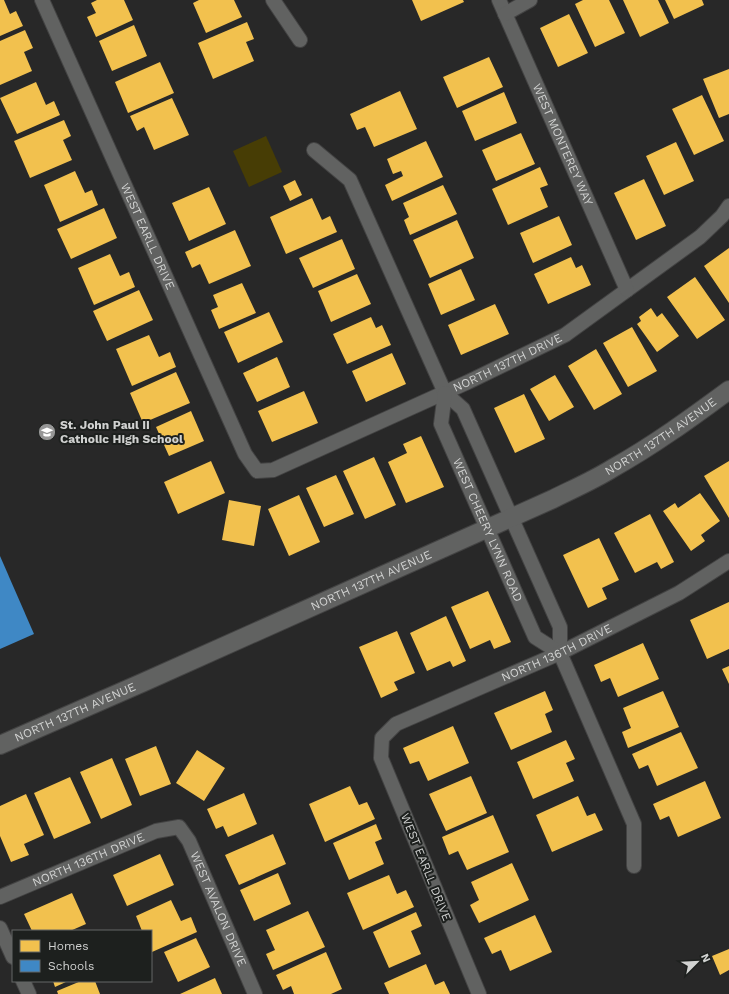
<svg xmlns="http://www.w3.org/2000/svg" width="729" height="994" font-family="'Work Sans',sans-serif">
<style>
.green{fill:#473d05}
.homes{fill:#f2c14e}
.schools{fill:#3f88c5}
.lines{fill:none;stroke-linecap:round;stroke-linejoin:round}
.minor-casing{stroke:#434343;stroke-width:16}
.tertiary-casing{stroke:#434343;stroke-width:20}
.minor{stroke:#616261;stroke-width:14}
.tertiary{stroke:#616261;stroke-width:18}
.labels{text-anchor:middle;stroke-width:4;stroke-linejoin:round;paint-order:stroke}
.street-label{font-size:12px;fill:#d1d2d1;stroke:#1d201e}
.poi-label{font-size:12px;font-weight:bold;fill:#d1d2d1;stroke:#1d201e;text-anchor:start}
</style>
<rect width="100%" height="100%" fill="#282828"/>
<!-- green -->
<path class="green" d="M 266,136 L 282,172 L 249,187 L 233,151 Z"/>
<!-- homes -->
<path class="homes" d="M 0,0 L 4,0 L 10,14 L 16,11 L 23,26 L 0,36 Z
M 97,0 L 124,0 L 133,20 L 96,37 L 87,17 L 96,13 L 91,3 Z
M 199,0 L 234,0 L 242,17 L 206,33 L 193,3 Z
M 412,0 L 463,0 L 464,2 L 421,21 Z
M 583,0 L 609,0 L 625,33 L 595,47 L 575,4 Z
M 623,0 L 658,0 L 669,23 L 640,37 Z
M 665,0 L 702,0 L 704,5 L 674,19 Z
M 569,14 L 588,53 L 558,67 L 540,28 Z
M 247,22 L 254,39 L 246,42 L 254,61 L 213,79 L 198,43 Z
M 134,25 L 147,56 L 112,71 L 99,41 Z
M 25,30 L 33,48 L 24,52 L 32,71 L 0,85 L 0,41 Z
M 489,57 L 503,87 L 457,108 L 443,77 Z
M 160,62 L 174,93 L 128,113 L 115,82 Z
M 729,69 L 729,114 L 719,118 L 703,79 Z
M 36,82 L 46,105 L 54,101 L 60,115 L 17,134 L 0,98 Z
M 400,91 L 417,129 L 374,147 L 365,127 L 357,130 L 350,114 Z
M 504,92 L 517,123 L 475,141 L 462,111 Z
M 702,95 L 724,141 L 694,155 L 672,109 Z
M 172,98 L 189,135 L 154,150 L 144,127 L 137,131 L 130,116 Z
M 64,120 L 71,136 L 63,140 L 72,160 L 30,178 L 14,141 Z
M 521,133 L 535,164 L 496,181 L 482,150 Z
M 426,141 L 443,177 L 392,201 L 385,185 L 403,176 L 401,171 L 393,174 L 387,159 Z
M 676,142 L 694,181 L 664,195 L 646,156 Z
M 540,167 L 548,185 L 540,188 L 548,207 L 508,225 L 492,189 Z
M 75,171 L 85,193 L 92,190 L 98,205 L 60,222 L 44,185 Z
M 644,179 L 666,226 L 636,240 L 614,193 Z
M 295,180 L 302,195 L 290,201 L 283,186 Z
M 443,185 L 457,214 L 410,235 L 404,220 L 409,217 L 403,203 Z
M 209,187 L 226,224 L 189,241 L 172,203 Z
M 312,198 L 322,220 L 330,216 L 337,232 L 286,254 L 270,217 Z
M 104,208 L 117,238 L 71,259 L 57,229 Z
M 559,216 L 572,245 L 533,263 L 520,233 Z
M 457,220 L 474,258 L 430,278 L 413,240 Z
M 235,230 L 251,266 L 209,284 L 200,264 L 192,268 L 185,252 Z
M 342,239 L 355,269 L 313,288 L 299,258 Z
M 729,248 L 729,303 L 704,266 Z
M 110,254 L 120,276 L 129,272 L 135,287 L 94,305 L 78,268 Z
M 571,257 L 576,268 L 582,265 L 591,285 L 548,304 L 534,274 Z
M 461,269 L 475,300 L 441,315 L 428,284 Z
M 357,274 L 371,304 L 331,322 L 318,291 Z
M 695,277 L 725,320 L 697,339 L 667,297 Z
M 242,283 L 256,313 L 219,329 L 211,310 L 218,307 L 213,295 Z
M 139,290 L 153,320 L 107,341 L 93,311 Z
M 495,304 L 509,334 L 461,355 L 448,325 Z
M 651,308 L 657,317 L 662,313 L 679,336 L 657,352 L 637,324 L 641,321 L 639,317 Z
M 269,312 L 283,342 L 238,363 L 224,332 Z
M 371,317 L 376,328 L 382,325 L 391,345 L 347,364 L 333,334 Z
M 632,327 L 657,371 L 628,387 L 603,343 Z
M 149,335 L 159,357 L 170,352 L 176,367 L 132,386 L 116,349 Z
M 596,349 L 622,394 L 594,410 L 568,366 Z
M 392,353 L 406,384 L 366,402 L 352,371 Z
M 277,357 L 290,387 L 257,402 L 243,373 Z
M 176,372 L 190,403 L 143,423 L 130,393 Z
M 555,375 L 574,407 L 549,421 L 530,389 Z
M 304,391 L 318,423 L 272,442 L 258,411 Z
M 524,394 L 545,439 L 515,453 L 494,408 Z
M 191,411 L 204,441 L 169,456 L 156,427 Z
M 421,436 L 444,487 L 406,503 L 388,462 L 407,453 L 403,444 Z
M 374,457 L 396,505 L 365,519 L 343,471 Z
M 211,461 L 225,493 L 178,514 L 164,482 Z
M 729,461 L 729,518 L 704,476 Z
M 336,475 L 354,514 L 324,527 L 306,488 Z
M 700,493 L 720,521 L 701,535 L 705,541 L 691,551 L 663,511 L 675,503 L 678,508 Z
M 299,495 L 320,542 L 289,556 L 268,509 Z
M 229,500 L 261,506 L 254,546 L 222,540 Z
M 650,514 L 674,562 L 661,569 L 657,562 L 635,573 L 614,533 Z
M 599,538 L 619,580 L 602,588 L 607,599 L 588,608 L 563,555 Z
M 488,591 L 511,642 L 494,649 L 490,640 L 470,649 L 451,607 Z
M 729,602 L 729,649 L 707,659 L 690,620 Z
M 446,616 L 466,661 L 453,667 L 450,661 L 427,671 L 410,633 Z
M 397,631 L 415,673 L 394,682 L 398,690 L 381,698 L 359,647 Z
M 643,643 L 659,679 L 618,697 L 610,678 L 601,682 L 594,665 Z
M 729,666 L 729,684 L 722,669 Z
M 545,691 L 553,710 L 545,714 L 552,732 L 511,750 L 494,713 Z
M 663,691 L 679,727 L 628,748 L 622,732 L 631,728 L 623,708 Z
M 453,726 L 469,763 L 428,781 L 419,761 L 410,764 L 403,748 Z
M 681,732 L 698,768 L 657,786 L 648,765 L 639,769 L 632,754 Z
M 566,740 L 575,759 L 566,763 L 574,781 L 533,799 L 517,762 Z
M 156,746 L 171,784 L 140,796 L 125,759 Z
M 197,750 L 225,768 L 204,801 L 176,783 Z
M 112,758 L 132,805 L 101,819 L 80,772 Z
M 471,776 L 487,813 L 446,831 L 429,794 Z
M 70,777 L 91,823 L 54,839 L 34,793 Z
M 705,781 L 721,818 L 678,837 L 669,816 L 660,820 L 653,804 Z
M 350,786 L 359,805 L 367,802 L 375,819 L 325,842 L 309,804 Z
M 244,793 L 257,824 L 228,837 L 223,826 L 216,829 L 207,809 Z
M 26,794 L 44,835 L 24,844 L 29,855 L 11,862 L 0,836 L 0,806 Z
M 578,796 L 587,816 L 595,813 L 603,830 L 552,852 L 536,815 Z
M 493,815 L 509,852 L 467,870 L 458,851 L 449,855 L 442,837 Z
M 376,824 L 382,839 L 375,842 L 384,864 L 349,880 L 333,843 Z
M 273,834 L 286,864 L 239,885 L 225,855 Z
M 160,854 L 174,885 L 127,906 L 113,875 Z
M 512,863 L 529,900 L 479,923 L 470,905 L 479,900 L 471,882 Z
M 278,873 L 291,904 L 254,921 L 240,890 Z
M 389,875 L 397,894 L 406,890 L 414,907 L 363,930 L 347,893 Z
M 72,893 L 86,924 L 70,931 L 32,931 L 24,914 Z
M 171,900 L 181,921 L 191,917 L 197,932 L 152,952 L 151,931 L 142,931 L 136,916 Z
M 308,911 L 325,947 L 273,970 L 266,954 L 275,950 L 266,930 Z
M 416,912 L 422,926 L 411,931 L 421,954 L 389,968 L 373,932 Z
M 535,915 L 552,952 L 510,971 L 501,950 L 492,954 L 484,938 Z
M 196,938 L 210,967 L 178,982 L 164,952 Z
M 729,949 L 729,970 L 720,975 L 712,956 Z
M 326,952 L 342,989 L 331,994 L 294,994 L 291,986 L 283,990 L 276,975 Z
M 426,964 L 435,985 L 444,981 L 450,994 L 389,994 L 384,983 Z
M 215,978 L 222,994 L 180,994 Z
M 53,981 L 68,981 L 55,987 Z
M 81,981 L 95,981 L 100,994 L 58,994 L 57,991 Z"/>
<!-- schools -->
<path class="schools" d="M 0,556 L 34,634 L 0,649 Z"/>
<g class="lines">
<defs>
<g id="minor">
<path id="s1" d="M 42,0 L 245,454 L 257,471 L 273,470 L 468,382 L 565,335 L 700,237 L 722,216 L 729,206"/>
<path d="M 273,0 L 300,40"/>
<path id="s2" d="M 499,0 L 627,290"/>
<path d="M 505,14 L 530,0"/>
<path d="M 314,150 L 350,180 L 445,393 L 463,409 L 560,627 L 560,653 L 634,824 L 634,866"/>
<path id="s3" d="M 445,393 L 441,424 L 535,637 L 560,653"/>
<path id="s4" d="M 0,897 L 156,831 L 179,827 L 189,841 L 255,994"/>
<path d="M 0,928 L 13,957"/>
<path d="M 23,981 L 29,994"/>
<path id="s5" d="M 479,994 L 381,758 L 382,738 L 396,724 L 560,653 L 679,593 L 729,561"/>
</g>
<g id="tertiary">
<path id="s6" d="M 0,745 L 144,682 L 553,499 C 573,489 594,480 613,468 C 654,445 691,418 729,390"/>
</g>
</defs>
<!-- minor casing -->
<use href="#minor" class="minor-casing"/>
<!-- tertiary casing -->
<use href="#tertiary" class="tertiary-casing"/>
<!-- minor -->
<use href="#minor" class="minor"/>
<!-- tertiary -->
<use href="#tertiary" class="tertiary"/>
</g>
<!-- icons -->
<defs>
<symbol id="school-disc" viewBox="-11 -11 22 22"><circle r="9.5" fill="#969696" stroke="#1d201e"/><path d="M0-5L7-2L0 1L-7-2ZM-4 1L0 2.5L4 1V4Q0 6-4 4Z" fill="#fff"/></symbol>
</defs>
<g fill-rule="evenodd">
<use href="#school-disc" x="37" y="422" width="20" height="20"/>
</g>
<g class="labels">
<!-- street labels -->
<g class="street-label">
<text dy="4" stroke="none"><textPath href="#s2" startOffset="158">WEST MONTEREY WAY</textPath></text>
<text dy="4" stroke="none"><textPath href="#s1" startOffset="259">WEST EARLL DRIVE</textPath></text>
<text dy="4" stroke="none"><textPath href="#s1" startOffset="792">NORTH 137TH DRIVE</textPath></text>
<text dy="4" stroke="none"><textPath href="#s6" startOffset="730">NORTH 137TH AVENUE</textPath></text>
<text dy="4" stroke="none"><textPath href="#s3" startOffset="147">WEST CHEERY LYNN ROAD</textPath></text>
<text dy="4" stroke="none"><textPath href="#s6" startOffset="406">NORTH 137TH AVENUE</textPath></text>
<text dy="4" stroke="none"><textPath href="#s5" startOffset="471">NORTH 136TH DRIVE</textPath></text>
<text dy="4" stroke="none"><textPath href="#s6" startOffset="82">NORTH 137TH AVENUE</textPath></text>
<text dy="4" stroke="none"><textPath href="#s4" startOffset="96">NORTH 136TH DRIVE</textPath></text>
<text transform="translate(426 867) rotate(68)" y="4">WEST EARLL DRIVE</text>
<text dy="4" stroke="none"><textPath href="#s4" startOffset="284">WEST AVALON DRIVE</textPath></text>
</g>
<!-- poi labels -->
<g class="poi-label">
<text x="60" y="429">St. John Paul II<tspan x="60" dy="14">Catholic High School</tspan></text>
</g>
</g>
<!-- legend -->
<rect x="12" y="930" width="140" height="52" fill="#1d201e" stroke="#656766"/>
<rect x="20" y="940" width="20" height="12" fill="#f2c14e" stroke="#656766"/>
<text x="48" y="950" font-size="12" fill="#d1d2d1">Homes</text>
<rect x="20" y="960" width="20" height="12" fill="#3f88c5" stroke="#656766"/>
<text x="48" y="970" font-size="12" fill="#d1d2d1">Schools</text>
<!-- north arrow -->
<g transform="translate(697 962) rotate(66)" stroke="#1d201e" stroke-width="3" paint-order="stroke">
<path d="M0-3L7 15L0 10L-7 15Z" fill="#d1d2d1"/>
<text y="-6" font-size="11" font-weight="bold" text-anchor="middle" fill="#d1d2d1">N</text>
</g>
</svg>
